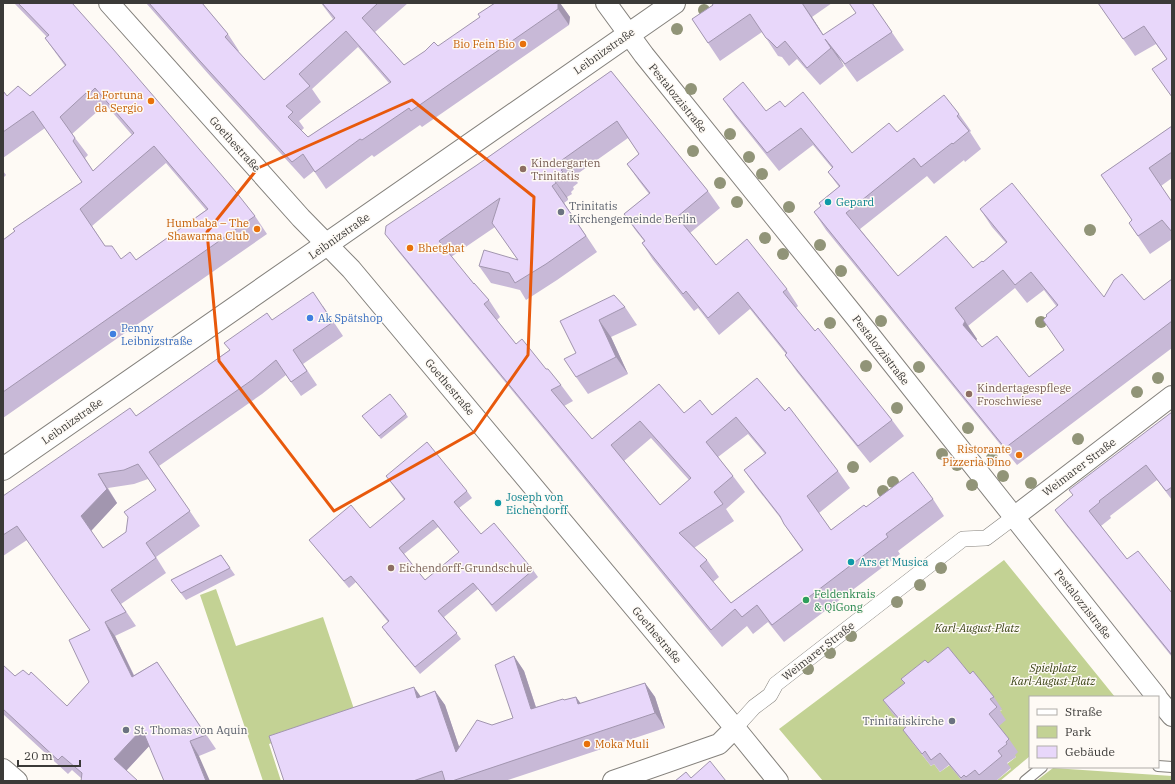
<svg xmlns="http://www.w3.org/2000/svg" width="1175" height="784" font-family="'IBM Plex Serif',serif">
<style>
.green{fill:#c3d294}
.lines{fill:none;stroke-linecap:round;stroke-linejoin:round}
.service-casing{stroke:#84817c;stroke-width:12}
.pedestrian-casing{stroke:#84817c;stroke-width:16}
.minor-casing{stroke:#84817c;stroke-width:22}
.tertiary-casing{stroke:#84817c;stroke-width:24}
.service{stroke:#fff;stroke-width:10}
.pedestrian{stroke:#fff;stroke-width:15}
.minor{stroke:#fff;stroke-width:20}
.tertiary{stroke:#fff;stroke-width:22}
.tree{fill:#919478}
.wall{fill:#c8b9d7;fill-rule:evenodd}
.shaded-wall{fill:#a296af}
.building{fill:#e8d7fa;stroke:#a296af;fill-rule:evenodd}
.marked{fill:none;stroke:#e8590c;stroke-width:3;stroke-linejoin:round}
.food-dot{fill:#e8710a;stroke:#fefaf5;stroke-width:1.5}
.education-dot{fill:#8d6e63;stroke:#fefaf5;stroke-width:1.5}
.culture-dot{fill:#0f9aa8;stroke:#fefaf5;stroke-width:1.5}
.worship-dot{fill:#6b7280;stroke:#fefaf5;stroke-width:1.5}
.shop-dot{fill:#3f7fe0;stroke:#fefaf5;stroke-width:1.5}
.leisure-dot{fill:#2e9e5b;stroke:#fefaf5;stroke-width:1.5}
.labels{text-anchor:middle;stroke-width:3;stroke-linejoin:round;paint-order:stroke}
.food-label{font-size:11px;fill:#c56008;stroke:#fefaf5;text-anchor:end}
.street-label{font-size:11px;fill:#3b3a38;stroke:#fefaf5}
.education-label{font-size:11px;fill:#785e54;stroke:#fefaf5;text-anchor:start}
.culture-label{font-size:11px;fill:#0d838f;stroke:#fefaf5;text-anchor:start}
.worship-label{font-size:11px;fill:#5b616d;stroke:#fefaf5;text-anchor:start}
.shop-label{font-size:11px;fill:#366cbe;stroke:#fefaf5;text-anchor:start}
.leisure-label{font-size:11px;fill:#27864d;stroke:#fefaf5;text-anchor:start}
.park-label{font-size:11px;font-style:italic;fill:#384112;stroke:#fefaf5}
</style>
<rect width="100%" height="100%" fill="#fefaf5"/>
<!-- green -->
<path class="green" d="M 1004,560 L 1115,697 L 1030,697 L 1030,756 L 1000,781 L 996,781 L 1011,769 L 1007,764 L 1016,757 L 994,730 L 999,712 L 1002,710 L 914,740 L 912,742 L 931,766 L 934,764 L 940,772 L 954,762 L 959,777 L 962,781 L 823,781 L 779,729 Z
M 216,589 L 236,646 L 323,617 L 356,715 L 269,744 L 281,781 L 263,781 L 200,595 Z
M 1053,768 L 1172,776 L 1172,780 L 1170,781 L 1036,781 Z"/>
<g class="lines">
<defs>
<path id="service" d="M 1158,766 L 1172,767
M 1025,781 L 1042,767"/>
<path id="pedestrian" d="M 735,728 L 754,707 L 770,695 L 776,684 L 963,539 L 986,538 L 1014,517"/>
<path id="minor" d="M 109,3 L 301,218 L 351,269 L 735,728 L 778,781
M 606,3 L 644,55 L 861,324 L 1157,697
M 1014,517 L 1172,396
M 1158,699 L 1172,716
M 3,769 L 17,781
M 613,781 L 719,744 L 735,728"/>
<path id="tertiary" d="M 3,469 L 674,3"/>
</defs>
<!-- service casing -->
<use href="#service" class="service-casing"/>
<!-- pedestrian casing -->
<use href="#pedestrian" class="pedestrian-casing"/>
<!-- minor casing -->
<use href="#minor" class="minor-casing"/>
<!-- tertiary casing -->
<use href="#tertiary" class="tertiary-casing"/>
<!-- service -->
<use href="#service" class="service"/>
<!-- pedestrian -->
<use href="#pedestrian" class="pedestrian"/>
<!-- minor -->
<use href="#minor" class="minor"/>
<!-- tertiary -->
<use href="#tertiary" class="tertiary"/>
</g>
<!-- trees -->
<g class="tree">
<circle cx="704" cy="10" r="6"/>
<circle cx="677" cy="29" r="6"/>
<circle cx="691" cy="89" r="6"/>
<circle cx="730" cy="134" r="6"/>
<circle cx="693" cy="151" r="6"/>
<circle cx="749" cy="157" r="6"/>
<circle cx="762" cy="174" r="6"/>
<circle cx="720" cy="183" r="6"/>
<circle cx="737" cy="202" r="6"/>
<circle cx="789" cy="207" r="6"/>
<circle cx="1090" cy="230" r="6"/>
<circle cx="765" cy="238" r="6"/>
<circle cx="820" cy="245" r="6"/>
<circle cx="783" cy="254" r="6"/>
<circle cx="841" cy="271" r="6"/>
<circle cx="881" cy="321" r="6"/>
<circle cx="1041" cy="322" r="6"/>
<circle cx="830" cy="323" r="6"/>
<circle cx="866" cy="366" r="6"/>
<circle cx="919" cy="367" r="6"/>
<circle cx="1158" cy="378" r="6"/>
<circle cx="1137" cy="392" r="6"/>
<circle cx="897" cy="408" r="6"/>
<circle cx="968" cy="428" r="6"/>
<circle cx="1078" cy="439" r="6"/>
<circle cx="942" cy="454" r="6"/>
<circle cx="992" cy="458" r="6"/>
<circle cx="957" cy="465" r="6"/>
<circle cx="853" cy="467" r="6"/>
<circle cx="1003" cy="476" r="6"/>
<circle cx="893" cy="482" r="6"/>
<circle cx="1031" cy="483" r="6"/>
<circle cx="972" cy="485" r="6"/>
<circle cx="883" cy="491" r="6"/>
<circle cx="941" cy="568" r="6"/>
<circle cx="920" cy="585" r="6"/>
<circle cx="897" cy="602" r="6"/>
<circle cx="851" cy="636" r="6"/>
<circle cx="830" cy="653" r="6"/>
<circle cx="808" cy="669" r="6"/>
</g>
<!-- wall -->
<path class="wall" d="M 14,3 L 72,3 L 255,216 L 267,234 L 3,418 L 3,240 L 82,182 L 45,128 L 3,158 L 3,90 L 7,96 L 30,96 L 65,66 L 45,38 L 47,37 ZM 107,106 L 132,135 L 93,171 L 85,158 L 88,155 L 72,134 L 99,110 L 100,112 ZM 166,163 L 206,210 L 136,260 L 121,259 L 105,246 L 92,226 Z
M 146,3 L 202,3 L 228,34 L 239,51 L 238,51 L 264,80 L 333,19 L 321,3 L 408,3 L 375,32 L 404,65 L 438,46 L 560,3 L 570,17 L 569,25 L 422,127 L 420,125 L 374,157 L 372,155 L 326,189 L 314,171 L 304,179 L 211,77 ZM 358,47 L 389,83 L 308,137 L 301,131 L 304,128 L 299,121 L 321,102 L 312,89 Z
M 712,3 L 832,3 L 812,17 L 823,35 L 872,3 L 904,50 L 857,82 L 838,56 L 844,66 L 820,85 L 797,59 L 789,66 L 782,57 L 778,56 L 762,32 L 720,61 L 692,19 L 713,5 Z
M 1098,3 L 1172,3 L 1167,59 L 1156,44 L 1135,56 Z
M 611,71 L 708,191 L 720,208 L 690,233 L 716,265 L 787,289 L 798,306 L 796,308 L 815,331 L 892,420 L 904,436 L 870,463 L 797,372 L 785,355 L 786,354 L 750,309 L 719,335 L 698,308 L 694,311 L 653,260 L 642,243 L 644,241 L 636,231 L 624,214 L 649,194 L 639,181 L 627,164 L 639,154 L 628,138 L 573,177 L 578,183 L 573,187 L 574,189 L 571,192 L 572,194 L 567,197 L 568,200 L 564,203 L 597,252 L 557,280 L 526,300 L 520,290 L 491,283 L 479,266 L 518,260 L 495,227 L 451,257 L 474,284 L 489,300 L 500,317 L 497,320 L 516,344 L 546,369 L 561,385 L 573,401 L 564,406 L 592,439 L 659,384 L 684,413 L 712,415 L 757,378 L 838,471 L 850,488 L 819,513 L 831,530 L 866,507 L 933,499 L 944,516 L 898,551 L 900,554 L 784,642 L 768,622 L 753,634 L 747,626 L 722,647 L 397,250 L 385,234 L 477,165 ZM 748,434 L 765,454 L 744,470 L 756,487 L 782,520 L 784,524 L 802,550 L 731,603 L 713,582 L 719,577 L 707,560 L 694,548 L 734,521 L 726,509 L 745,492 L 733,476 L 718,457 ZM 651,438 L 689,480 L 660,505 L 624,461 Z
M 723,99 L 766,111 L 785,107 L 852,153 L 897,132 L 959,114 L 971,131 L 970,132 L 981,149 L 965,162 L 964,160 L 934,184 L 927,176 L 860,229 L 898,276 L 973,268 L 983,262 L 1006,243 L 992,227 L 980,209 L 1104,297 L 1144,300 L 1172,279 L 1172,348 L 1017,465 L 826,230 L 814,212 L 821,207 L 819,203 L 839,187 L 828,172 L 832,168 L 813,145 L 779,171 L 735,116 ZM 1015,288 L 1027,303 L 1044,290 L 1057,307 L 1064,350 L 1029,377 L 982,347 L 976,341 L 977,339 L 968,326 Z
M 1172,126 L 1172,178 L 1161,186 L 1172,202 L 1172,239 L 1150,254 L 1129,223 L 1132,220 L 1101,175 Z
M 3,171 L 6,175 L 3,178 Z
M 323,306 L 343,336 L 303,364 L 317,385 L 301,396 L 286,375 L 262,394 L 159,466 L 200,526 L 156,557 L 166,573 L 121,604 L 136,626 L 115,636 L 134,675 L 157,662 L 216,749 L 199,756 L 149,746 L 127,770 L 81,778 L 72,770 L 68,774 L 3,714 L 3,665 L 15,676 L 29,675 L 67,706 L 89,682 L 90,630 L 27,540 L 3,556 L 3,496 L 136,416 L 272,320 ZM 148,479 L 156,490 L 126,532 L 103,548 L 91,531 L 117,503 L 108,488 L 134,484 Z
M 625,307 L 637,325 L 611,337 L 628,374 L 588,394 L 576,377 L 576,353 L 560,321 Z
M 1172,412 L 1172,500 L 1157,480 L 1110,516 L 1111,518 L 1101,526 L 1127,559 L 1172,593 L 1172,657 L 1066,525 L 1055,510 Z
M 406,414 L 408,417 L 381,439 L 362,416 Z
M 386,476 L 467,491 L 472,498 L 459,508 L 481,534 L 533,570 L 538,577 L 496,612 L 478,589 L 444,617 L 461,639 L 420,674 L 387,634 L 382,627 L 388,622 L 356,582 L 349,588 L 309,540 L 370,528 L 404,500 ZM 438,527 L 459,552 L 425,580 L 404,554 Z
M 221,555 L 235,575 L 186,600 L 171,580 Z
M 514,656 L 524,671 L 536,707 L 576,697 L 581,704 L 645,683 L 655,697 L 665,728 L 505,781 L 284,781 L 421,697 L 435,691 L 445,705 L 459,747 L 492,725 L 513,718 Z
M 928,663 L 970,674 L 994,697 L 1002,709 L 1000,711 L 1006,720 L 999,726 L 1009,739 L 1018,752 L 1015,755 L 1016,757 L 1007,763 L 1011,768 L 996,781 L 962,781 L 949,765 L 940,772 L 934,764 L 931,766 L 912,742 L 903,730 L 905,728 L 892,713 L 883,700 L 904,683 L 901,679 Z"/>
<!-- shaded-wall -->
<path class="shaded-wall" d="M 558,3 L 560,3 L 570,17 L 569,25 L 558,9 Z
M 802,3 L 812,17 L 830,45 L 823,35 Z
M 825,39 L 838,56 L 844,66 L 831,48 Z
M 555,181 L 567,197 L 568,200 L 556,183 Z
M 552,186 L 564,203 L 597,252 L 586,236 Z
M 599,320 L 611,337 L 628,374 L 616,357 Z
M 965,321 L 977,339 L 975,342 L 963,325 Z
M 98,474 L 117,503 L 91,531 L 81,516 Z
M 105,622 L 115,636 L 141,691 L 132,677 Z
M 514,656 L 524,671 L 541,723 L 531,709 Z
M 645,683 L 655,697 L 665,728 L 655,713 Z
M 414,687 L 424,701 L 417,698 Z
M 435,691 L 445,705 L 466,767 L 456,752 Z
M 576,697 L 586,711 L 578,704 Z
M 142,729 L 152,743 L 124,773 L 114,759 Z
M 190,741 L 199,756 L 210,781 L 206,781 Z"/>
<!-- building -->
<path class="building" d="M 18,3 L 72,3 L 113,49 L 236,192 L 255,216 L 3,392 L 3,240 L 15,231 L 13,229 L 82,182 L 33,111 L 3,132 L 3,91 L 7,96 L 18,86 L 30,96 L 66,65 L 45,38 L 49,35 ZM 95,88 L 134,133 L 93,171 L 73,141 L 75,138 L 60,117 L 86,93 L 88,95 ZM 154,146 L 208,209 L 136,260 L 130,252 L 121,259 L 112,246 L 105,246 L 80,209 Z
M 149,3 L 202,3 L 228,34 L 225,37 L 264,80 L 335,18 L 322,3 L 378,3 L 362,18 L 404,65 L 425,51 L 434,42 L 438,46 L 480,17 L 478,14 L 495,3 L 558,3 L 558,9 L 411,111 L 409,108 L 362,140 L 360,139 L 315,172 L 303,154 L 292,162 L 200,61 ZM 346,31 L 391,82 L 308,137 L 288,117 L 293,112 L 286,106 L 310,86 L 299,74 Z
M 712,3 L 802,3 L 823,35 L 856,13 L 849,3 L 872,3 L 892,32 L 845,64 L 825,39 L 831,48 L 807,68 L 785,41 L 777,48 L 769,40 L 766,38 L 750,14 L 708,43 L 692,19 L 713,5 Z
M 1098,3 L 1172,3 L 1172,97 L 1152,69 L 1167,59 L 1144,26 L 1123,39 Z
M 611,71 L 708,191 L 677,217 L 697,241 L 716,265 L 747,239 L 787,289 L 783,292 L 815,331 L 818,328 L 892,420 L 858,446 L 785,355 L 787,353 L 738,292 L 708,318 L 686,291 L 683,294 L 642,243 L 645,241 L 624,214 L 650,193 L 627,164 L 639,154 L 617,121 L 562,160 L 566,167 L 561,170 L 563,172 L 559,175 L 560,177 L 555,181 L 556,183 L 552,186 L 586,236 L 546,264 L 515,283 L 509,273 L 479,266 L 484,250 L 518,260 L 492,223 L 500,198 L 439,241 L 474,284 L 474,283 L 489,300 L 484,304 L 516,344 L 522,339 L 546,369 L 548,369 L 561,385 L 551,390 L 592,439 L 659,384 L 684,413 L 700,400 L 712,415 L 757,378 L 785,411 L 789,407 L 838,471 L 807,496 L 831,530 L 864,505 L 866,507 L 913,472 L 933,499 L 886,534 L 888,537 L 772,625 L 757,605 L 742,617 L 735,609 L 711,630 L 385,234 L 386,226 L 477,165 ZM 736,417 L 766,453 L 744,470 L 780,516 L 784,524 L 803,550 L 731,603 L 700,566 L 707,560 L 679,533 L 723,504 L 714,492 L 733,476 L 706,442 ZM 640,421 L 691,478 L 660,505 L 611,445 Z
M 743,82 L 766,111 L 780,101 L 785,107 L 803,92 L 852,153 L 889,123 L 897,132 L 944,95 L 959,114 L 957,116 L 969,131 L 953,144 L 952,143 L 921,167 L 914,158 L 846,213 L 898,276 L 946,236 L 973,268 L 982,261 L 983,262 L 1007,242 L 980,209 L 1012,183 L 1104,297 L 1114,280 L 1122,274 L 1144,300 L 1172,279 L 1172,321 L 1005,448 L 814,212 L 821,206 L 819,203 L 840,186 L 828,172 L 833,167 L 801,128 L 767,153 L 723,99 ZM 1003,270 L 1015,285 L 1031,272 L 1058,305 L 1046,315 L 1047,316 L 1043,320 L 1064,350 L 1029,377 L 997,336 L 982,347 L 963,325 L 965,321 L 955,308 Z
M 1172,126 L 1172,152 L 1149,168 L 1172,202 L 1172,232 L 1162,220 L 1138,236 L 1129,223 L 1132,220 L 1101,175 Z
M 313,292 L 333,322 L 293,350 L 307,371 L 291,382 L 276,360 L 252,380 L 149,452 L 190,511 L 146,543 L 156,558 L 111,590 L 126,612 L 105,622 L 132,677 L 157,662 L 206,735 L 190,741 L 206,781 L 164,781 L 142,729 L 114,759 L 138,781 L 81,781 L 82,773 L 62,756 L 58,760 L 3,709 L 3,665 L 15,676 L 23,670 L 29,675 L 31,672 L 67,706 L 89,682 L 69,640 L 90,630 L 17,526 L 3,535 L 3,496 L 130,408 L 136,416 L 230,350 L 224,343 L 267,313 L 272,320 ZM 138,464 L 156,490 L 124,512 L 128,517 L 126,532 L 103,548 L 81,516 L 107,489 L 98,474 L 124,470 Z
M 614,295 L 625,307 L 599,320 L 616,357 L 576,377 L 564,359 L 576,353 L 560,321 Z
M 390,394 L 406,414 L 379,436 L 362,416 Z
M 1172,412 L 1172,487 L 1166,491 L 1146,465 L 1099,501 L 1100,502 L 1089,511 L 1127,559 L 1138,551 L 1172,593 L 1172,655 L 1055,510 L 1073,495 L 1069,490 Z
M 427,442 L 467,491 L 454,502 L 481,534 L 494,523 L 533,570 L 492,605 L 473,583 L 438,611 L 457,633 L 415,667 L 382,627 L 389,621 L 351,576 L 344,581 L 309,540 L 351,505 L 370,528 L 405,499 L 386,476 ZM 433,520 L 459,552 L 425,580 L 399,548 Z
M 221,555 L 230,568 L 181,593 L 171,580 Z
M 948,647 L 970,674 L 973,671 L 994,697 L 990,699 L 997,707 L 989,714 L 1009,739 L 1006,742 L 1007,744 L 998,751 L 1002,756 L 979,775 L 975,770 L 966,777 L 964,775 L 961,778 L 940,753 L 931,760 L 925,751 L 922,754 L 903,730 L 906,727 L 883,700 L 905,683 L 901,679 L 925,660 L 928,663 Z
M 514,656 L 531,709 L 563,699 L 564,700 L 576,697 L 578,704 L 645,683 L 655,713 L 452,781 L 445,781 L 442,771 L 413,781 L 284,781 L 269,736 L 414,687 L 417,698 L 435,691 L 456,752 L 477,720 L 492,725 L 513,718 L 495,665 Z
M 710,761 L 726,781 L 675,781 L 686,772 L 691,778 Z"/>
<!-- marked area -->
<path class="marked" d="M 412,100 L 534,197 L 528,355 L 474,432 L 334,511 L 219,361 L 207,232 L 258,168 Z"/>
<!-- markers -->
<g class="food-dot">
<circle cx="523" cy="44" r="4"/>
<circle cx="151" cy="101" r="4"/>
<circle cx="257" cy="229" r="4"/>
<circle cx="410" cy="248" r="4"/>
<circle cx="1019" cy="455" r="4"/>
<circle cx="587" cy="744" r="4"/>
</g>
<g class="education-dot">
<circle cx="523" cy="169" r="4"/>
<circle cx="969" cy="394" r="4"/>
<circle cx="391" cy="568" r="4"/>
</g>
<g class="culture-dot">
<circle cx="828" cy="202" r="4"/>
<circle cx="498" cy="503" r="4"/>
<circle cx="851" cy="562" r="4"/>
</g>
<g class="worship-dot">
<circle cx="561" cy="212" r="4"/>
<circle cx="952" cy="721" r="4"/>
<circle cx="126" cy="730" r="4"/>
</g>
<g class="shop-dot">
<circle cx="310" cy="318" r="4"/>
<circle cx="113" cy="334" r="4"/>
</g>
<circle class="leisure-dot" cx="806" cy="600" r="4"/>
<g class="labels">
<!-- food labels -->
<g class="food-label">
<text x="515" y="48">Bio Fein Bio</text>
<text x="143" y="99">La Fortuna<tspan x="143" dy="13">da Sergio</tspan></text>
<text x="249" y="227">Humbaba – The<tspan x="249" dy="13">Shawarma Club</tspan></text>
<text x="418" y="252" text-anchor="start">Bhetghat</text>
<text x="1011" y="453">Ristorante<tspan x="1011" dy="13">Pizzeria Dino</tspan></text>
<text x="595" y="748" text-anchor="start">Moka Muli</text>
</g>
<!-- street labels -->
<g class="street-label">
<text transform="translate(604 51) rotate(-35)" y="4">Leibnizstraße</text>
<text transform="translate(678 98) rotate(51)" y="4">Pestalozzistraße</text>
<text transform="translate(235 144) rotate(48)" y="4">Goethestraße</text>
<text transform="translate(339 236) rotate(-35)" y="4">Leibnizstraße</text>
<text transform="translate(881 350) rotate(52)" y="4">Pestalozzistraße</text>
<text transform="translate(450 387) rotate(50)" y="4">Goethestraße</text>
<text transform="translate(72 421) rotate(-35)" y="4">Leibnizstraße</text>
<text transform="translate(1079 467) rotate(-37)" y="4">Weimarer Straße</text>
<text transform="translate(1083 604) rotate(52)" y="4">Pestalozzistraße</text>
<text transform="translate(657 635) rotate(50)" y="4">Goethestraße</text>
<text transform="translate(818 651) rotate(-38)" y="4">Weimarer Straße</text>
</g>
<!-- education labels -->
<g class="education-label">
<text x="531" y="167">Kindergarten<tspan x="531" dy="13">Trinitatis</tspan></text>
<text x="977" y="392">Kindertagespflege<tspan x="977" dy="13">Froschwiese</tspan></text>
<text x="399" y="572">Eichendorff-Grundschule</text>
</g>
<!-- culture labels -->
<g class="culture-label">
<text x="836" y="206">Gepard</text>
<text x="506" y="501">Joseph von<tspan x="506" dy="13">Eichendorff</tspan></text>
<text x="859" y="566">Ars et Musica</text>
</g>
<!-- worship labels -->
<g class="worship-label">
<text x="569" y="210">Trinitatis<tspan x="569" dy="13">Kirchengemeinde Berlin</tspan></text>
<text x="944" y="725" text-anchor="end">Trinitatiskirche</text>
<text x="134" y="734">St. Thomas von Aquin</text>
</g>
<!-- shop labels -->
<g class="shop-label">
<text x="318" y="322">Ak Spätshop</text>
<text x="121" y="332">Penny<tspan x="121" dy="13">Leibnizstraße</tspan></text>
</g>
<!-- leisure labels -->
<g class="leisure-label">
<text x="814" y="598">Feldenkrais<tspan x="814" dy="13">&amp; QiGong</tspan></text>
</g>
<!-- park labels -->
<g class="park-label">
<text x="977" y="632">Karl-August-Platz</text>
<text x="1053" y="672">Spielplatz<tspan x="1053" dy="13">Karl-August-Platz</tspan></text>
</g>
</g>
<!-- border -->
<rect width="1175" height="784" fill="none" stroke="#3b3a38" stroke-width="8"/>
<!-- legend -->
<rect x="1029" y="696" width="130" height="72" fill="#fefaf5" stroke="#b0ada9"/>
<rect x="1037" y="709" width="20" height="6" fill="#ffffff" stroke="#b0ada9"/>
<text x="1065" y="716" font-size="12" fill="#3b3a38">Straße</text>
<rect x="1037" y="726" width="20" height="12" fill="#c3d294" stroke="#b0ada9"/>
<text x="1065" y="736" font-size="12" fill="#3b3a38">Park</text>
<rect x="1037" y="746" width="20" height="12" fill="#e8d7fa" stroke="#b0ada9"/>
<text x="1065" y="756" font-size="12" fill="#3b3a38">Gebäude</text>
<!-- scale -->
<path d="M18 760v6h62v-6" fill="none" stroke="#3b3a38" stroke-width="2"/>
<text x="24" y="760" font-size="12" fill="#3b3a38" stroke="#fefaf5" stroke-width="3" paint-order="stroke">20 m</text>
</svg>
